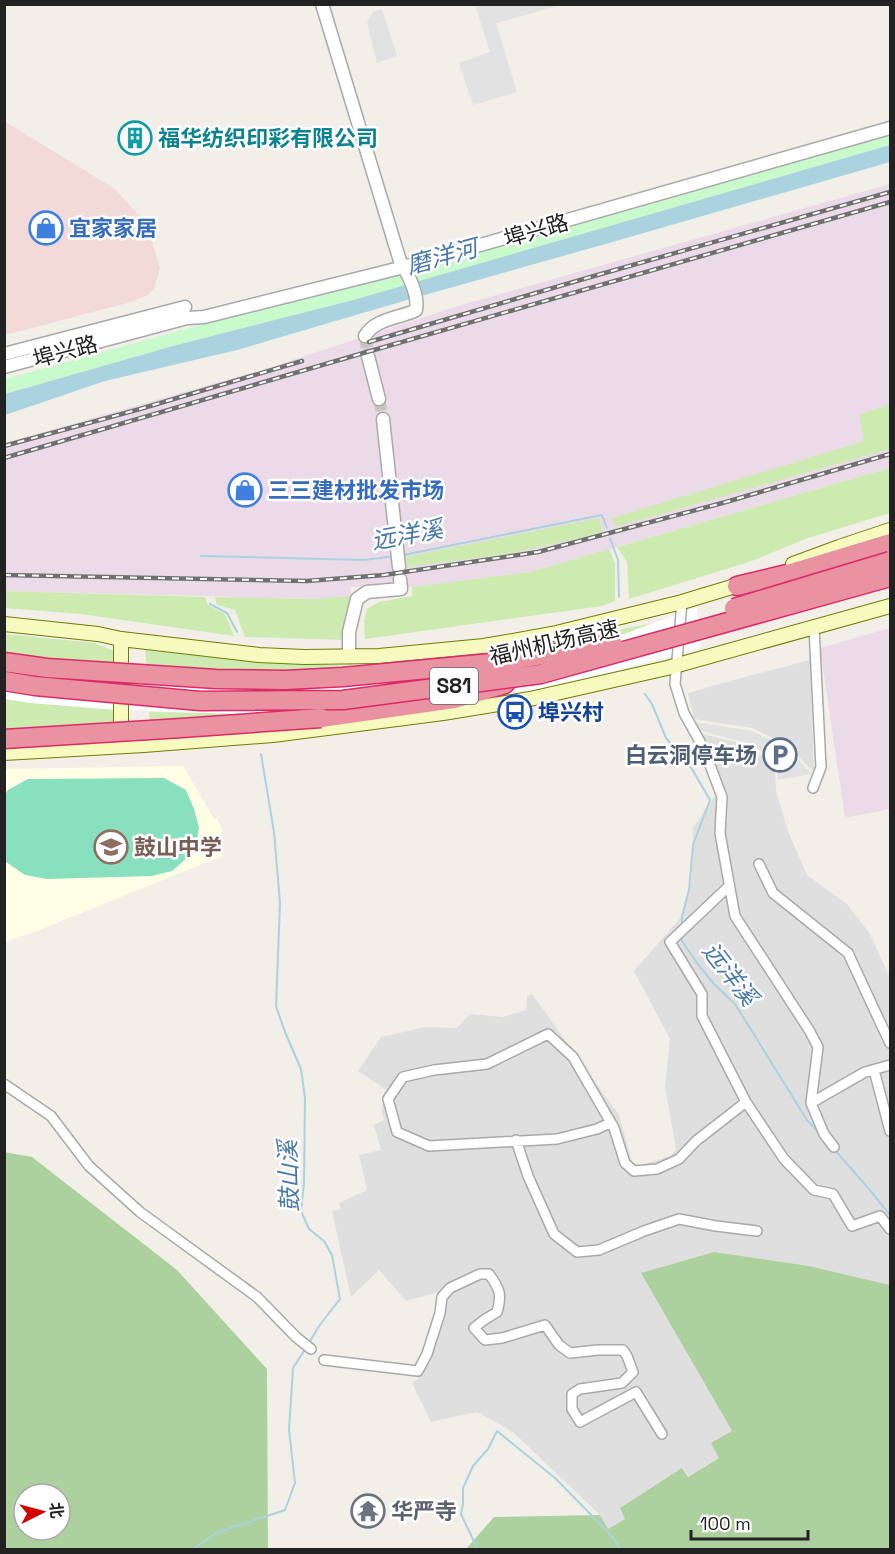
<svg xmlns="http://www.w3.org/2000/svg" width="895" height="1554" font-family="'Space Grotesk','Noto Sans SC',sans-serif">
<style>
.residential{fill:#e0dfdf}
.commercial{fill:#f2dad9}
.industrial{fill:#ebdbe8}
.education{fill:#ffffe5}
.grass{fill:#cdebb0}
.forest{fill:#add19e;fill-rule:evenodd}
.park{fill:#c8facc}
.pitch{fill:#88e0be}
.parking{fill:#e2e2e2}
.water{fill:#aad3df}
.pier{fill:#fff}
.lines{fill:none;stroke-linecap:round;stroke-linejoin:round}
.stream{stroke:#aad3df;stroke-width:2}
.tertiary-tunnel{stroke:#c8c6c1;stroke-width:12;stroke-dasharray:12 6;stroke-linecap:butt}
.minor-casing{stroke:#a9a9a9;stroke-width:12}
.tertiary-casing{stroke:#a9a9a9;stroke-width:15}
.secondary-casing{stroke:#707d05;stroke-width:16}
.motorway-casing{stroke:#dc2a67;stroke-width:21}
.minor{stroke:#fff;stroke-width:9}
.tertiary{stroke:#fff;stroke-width:12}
.secondary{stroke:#f7fabf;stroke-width:14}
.motorway{stroke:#e892a2;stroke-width:18}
.rail-casing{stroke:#707070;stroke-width:4.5}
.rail{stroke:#fff;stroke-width:2;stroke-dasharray:7;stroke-linecap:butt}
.motorway-bridge-casing{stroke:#dc2a67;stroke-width:21;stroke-linecap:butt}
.motorway-bridge{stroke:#e892a2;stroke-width:18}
.labels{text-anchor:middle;stroke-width:5;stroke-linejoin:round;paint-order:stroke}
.shield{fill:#fff;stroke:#646464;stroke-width:1.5}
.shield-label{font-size:21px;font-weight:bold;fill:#222}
.culture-label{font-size:22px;font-weight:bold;fill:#0d838f;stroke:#fff;text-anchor:start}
.shop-label{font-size:22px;font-weight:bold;fill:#366cbe;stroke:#fff;text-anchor:start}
.street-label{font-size:22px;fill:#222;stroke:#fff}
.transit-label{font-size:22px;font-weight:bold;fill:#164399;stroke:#fff;text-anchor:start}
.service-label{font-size:22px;font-weight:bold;fill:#4e5e75;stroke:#fff;text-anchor:end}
.education-label{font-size:22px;font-weight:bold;fill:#785e54;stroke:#fff;text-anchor:start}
.worship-label{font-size:22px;font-weight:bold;fill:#5b616d;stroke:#fff;text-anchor:start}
.water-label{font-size:24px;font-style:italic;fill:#4a7aab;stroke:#fff}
</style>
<rect width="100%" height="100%" fill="#f2efe9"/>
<!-- residential -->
<path class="residential" d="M 810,660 L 814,772 L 787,745 L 752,728 L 694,719 L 688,693 L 730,681 Z
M 702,734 L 744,744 L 751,747 L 775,767 L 776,791 L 788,831 L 807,875 L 847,904 L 870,934 L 890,978 L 890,1285 L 809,1266 L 715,1252 L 642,1273 L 732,1431 L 719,1458 L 687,1477 L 683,1468 L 620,1508 L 625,1519 L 608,1529 L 600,1515 L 513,1432 L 477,1412 L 431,1422 L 412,1383 L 424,1374 L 419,1362 L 429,1337 L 438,1307 L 439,1292 L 406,1301 L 379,1270 L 351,1297 L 332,1211 L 341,1209 L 339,1203 L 367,1190 L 359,1155 L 381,1150 L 374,1125 L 384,1120 L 382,1112 L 382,1105 L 388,1091 L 358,1071 L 381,1037 L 426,1027 L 457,1028 L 470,1014 L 503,1017 L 526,1010 L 527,996 L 532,994 L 619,1115 L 632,1162 L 637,1166 L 671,1156 L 676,1149 L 665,1087 L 670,1039 L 634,971 L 682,916 L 691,882 L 693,828 L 714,797 L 722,797 L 726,794 Z"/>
<!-- commercial -->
<path class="commercial" d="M 4,121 L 115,189 L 147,224 L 160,268 L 154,289 L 146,296 L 131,302 L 5,335 Z"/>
<!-- industrial -->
<path class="industrial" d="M 890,184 L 890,468 L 530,572 L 412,587 L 408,587 L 405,583 L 394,587 L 350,587 L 351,596 L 313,599 L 5,591 L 5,443 L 265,369 L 461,305 Z
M 890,628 L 890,809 L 845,818 L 820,648 Z"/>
<!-- education -->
<path class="education" d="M 183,766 L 214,819 L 217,819 L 223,831 L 214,838 L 222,856 L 39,930 L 5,942 L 4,769 Z"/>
<!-- grass -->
<path class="grass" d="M 890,404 L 890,449 L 615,527 L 612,518 L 864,441 L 859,415 Z
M 890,468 L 890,513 L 808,538 L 749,562 L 629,599 L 627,562 L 617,547 Z
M 599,518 L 603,533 L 502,555 L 407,567 L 405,557 Z
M 609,549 L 615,564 L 615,601 L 602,606 L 365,639 L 364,621 L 367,609 L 379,602 L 412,596 L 412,587 L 530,572 Z
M 5,591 L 205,597 L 208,605 L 225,614 L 234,636 L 81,614 L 5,608 Z
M 351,596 L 346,640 L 245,637 L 235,610 L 217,605 L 215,597 L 313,599 Z
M 652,623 L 622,635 L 547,651 L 351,674 L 147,672 L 145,648 L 260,662 L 358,666 L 457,657 L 570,640 Z
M 4,634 L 94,643 L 114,651 L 116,671 L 5,652 Z
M 4,699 L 32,703 L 117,710 L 118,726 L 5,731 Z
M 341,709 L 150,723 L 149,712 L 245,714 Z"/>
<!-- forest -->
<path class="forest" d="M 4,1152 L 32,1157 L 177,1270 L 267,1369 L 268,1549 L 5,1549 ZM 24,1494 L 60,1494 L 60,1530 L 24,1530 Z
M 714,1252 L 809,1266 L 890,1285 L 890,1549 L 466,1549 L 494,1517 L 600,1515 L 608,1529 L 625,1519 L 620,1508 L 682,1468 L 688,1477 L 719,1458 L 711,1443 L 732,1431 L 641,1273 Z"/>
<!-- park -->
<path class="park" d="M 890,130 L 890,145 L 357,299 L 173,346 L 5,394 L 5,379 L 572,222 Z"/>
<!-- pitch -->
<path class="pitch" d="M 164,778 L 186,790 L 194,809 L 199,828 L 196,846 L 187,858 L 172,871 L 152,876 L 47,879 L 25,875 L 6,862 L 4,858 L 4,796 L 8,790 L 28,779 Z"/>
<!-- parking -->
<path class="parking" d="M 475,5 L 560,5 L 496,23 L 517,92 L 473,105 L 459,63 L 490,52 Z
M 382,9 L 397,56 L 377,63 L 367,23 L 373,12 Z
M 696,722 L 752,731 L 786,747 L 812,774 L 778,780 L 777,763 L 752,744 L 701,731 Z"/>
<!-- water -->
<path class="water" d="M 890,145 L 890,162 L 616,241 L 407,300 L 237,350 L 105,381 L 5,415 L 5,394 L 173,346 L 357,299 Z"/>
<!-- pier -->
<path class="pier" d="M 697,607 L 701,648 L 554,687 L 464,703 L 245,714 L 117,710 L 32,703 L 5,699 L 4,652 L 116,671 L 256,677 L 547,651 L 622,635 Z"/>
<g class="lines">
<!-- stream -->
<path class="stream" d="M 610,538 L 618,560 L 619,597
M 403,555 L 602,515 L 607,528
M 201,556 L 364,560 L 395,556
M 210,604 L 227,613 L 237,632
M 645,694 L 652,704 L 666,738 L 692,769 L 710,800 L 693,845 L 689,890 L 682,916 L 682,927
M 261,754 L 274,832 L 280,903 L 276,1006 L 285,1032 L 301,1069 L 305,1098 L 304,1183 L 301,1211 L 309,1229 L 324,1241 L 332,1255 L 340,1299 L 319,1326 L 309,1343
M 682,936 L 682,941 L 697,963 L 714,984 L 735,1004 L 807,1120 L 820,1134
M 834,1149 L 869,1189 L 890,1215
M 192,1550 L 216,1533 L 285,1510 L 295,1483 L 289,1430 L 293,1368 L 306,1348
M 478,1550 L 461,1514 L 463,1504 L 463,1488 L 473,1466 L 488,1449 L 497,1431 L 555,1478 L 611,1535 L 621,1550"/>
<!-- tertiary-tunnel -->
<path class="tertiary-tunnel" d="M 365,336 L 368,356
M 379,399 L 383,419"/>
<defs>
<path id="minor" d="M 682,602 L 675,684 L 684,713 L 704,749 L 722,797 L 720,833 L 735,916 L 809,1030 L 818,1047 L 811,1103 L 865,1072 L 890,1065
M 813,788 L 821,767 L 814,628
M 759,864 L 773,893 L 848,953 L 880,1022 L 890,1043
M 729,886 L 670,942 L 702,994 L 702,1016 L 746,1102 L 784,1159 L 814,1190 L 833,1194 L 852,1226 L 880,1216 L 890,1229
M 874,1070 L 890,1131
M 4,1084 L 51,1116 L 89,1166 L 140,1212 L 257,1297 L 296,1337 L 311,1349
M 811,1103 L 824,1134 L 834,1147
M 610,1123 L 597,1129 L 557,1139 L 429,1146 L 397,1132 L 388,1099 L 403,1077 L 434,1070 L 487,1064 L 548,1034 L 573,1057 L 614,1128 L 625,1163 L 634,1171 L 657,1169 L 679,1159 L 696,1141 L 746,1102
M 516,1140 L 528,1176 L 554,1234 L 577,1252 L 599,1250 L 644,1231 L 679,1219 L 716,1226 L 757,1231
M 324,1360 L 418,1371 L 427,1354 L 440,1313 L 442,1297 L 450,1288 L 480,1274 L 489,1274 C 500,1289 502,1295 497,1312 L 484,1320 L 474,1328 L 485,1340 L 502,1338 L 545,1325 L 559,1345 L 570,1353 L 598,1350 L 623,1350 L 627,1356 L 633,1372 L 622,1383 L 580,1389 L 572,1394 L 572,1409 L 580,1422 L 636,1392 L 662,1434"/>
<path id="tertiary" d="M 322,4 L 400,261 C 408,274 419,294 416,310 L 412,312 C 396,318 374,320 365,336
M 4,354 L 185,307
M 368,356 L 379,399
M 4,367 L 187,318 L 204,317 L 396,269 L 890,128
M 383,419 L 399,567
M 349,657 L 349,632 L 357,599 L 367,592 L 401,589 L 400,579"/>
<path id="secondary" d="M 793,564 L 839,547 L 890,530
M 4,624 L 98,634 L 121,639 L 259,655 L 304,657 L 379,656 L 484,646 L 552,634 L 682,602 L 745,583
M 121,639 L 121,740
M 4,753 L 144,745 L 273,735 L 443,713 L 530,699 L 667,668 L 890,606"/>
<path id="motorway" d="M 737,586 L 791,573 L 890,543
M 321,718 L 454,699 L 505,684"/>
</defs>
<!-- minor casing -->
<use href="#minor" class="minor-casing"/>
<!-- tertiary casing -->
<use href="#tertiary" class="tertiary-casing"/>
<!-- secondary casing -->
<use href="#secondary" class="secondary-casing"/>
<!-- motorway casing -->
<use href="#motorway" class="motorway-casing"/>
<!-- minor -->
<use href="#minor" class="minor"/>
<!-- tertiary -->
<use href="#tertiary" class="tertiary"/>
<!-- secondary -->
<use href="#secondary" class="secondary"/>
<!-- motorway -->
<use href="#motorway" class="motorway"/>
<defs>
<path id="rail" d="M 369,342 L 587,278 L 890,192
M 4,446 L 140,409 L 302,361
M 4,458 L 360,354 L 890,202
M 4,575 L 307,581 L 384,575 L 538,552 L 726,502 L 890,454"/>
</defs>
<!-- rail casing -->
<use href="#rail" class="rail-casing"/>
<!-- rail -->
<use href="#rail" class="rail"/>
<defs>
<path id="motorway-bridge" d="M 734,608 L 890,561
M 4,662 L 47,668 L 216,679 L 285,680 L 343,677 L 491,663 L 613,644
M 4,681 L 35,686 L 200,701 L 343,700 L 541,674 L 890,577
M 4,739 L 182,728 L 321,718"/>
</defs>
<!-- motorway-bridge casing -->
<use href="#motorway-bridge" class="motorway-bridge-casing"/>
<!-- motorway-bridge -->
<use href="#motorway-bridge" class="motorway-bridge"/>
</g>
<!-- icons -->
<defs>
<symbol id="building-ring" viewBox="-11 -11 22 22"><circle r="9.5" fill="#fff" stroke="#0f9aa8" stroke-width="1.5"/><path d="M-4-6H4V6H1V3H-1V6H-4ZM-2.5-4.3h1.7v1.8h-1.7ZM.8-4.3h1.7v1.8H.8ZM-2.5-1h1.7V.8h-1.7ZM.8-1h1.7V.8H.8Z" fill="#0f9aa8"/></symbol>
<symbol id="shop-ring" viewBox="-11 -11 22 22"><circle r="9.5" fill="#fff" stroke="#3f7fe0" stroke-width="1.5"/><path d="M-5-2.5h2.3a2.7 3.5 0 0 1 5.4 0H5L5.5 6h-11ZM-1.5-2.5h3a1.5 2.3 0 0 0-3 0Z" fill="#3f7fe0"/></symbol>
<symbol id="bus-ring" viewBox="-11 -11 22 22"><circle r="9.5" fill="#fff" stroke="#1a4fb4" stroke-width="1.5"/><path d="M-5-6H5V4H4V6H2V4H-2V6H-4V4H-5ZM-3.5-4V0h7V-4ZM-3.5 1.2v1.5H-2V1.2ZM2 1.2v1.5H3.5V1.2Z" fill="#1a4fb4"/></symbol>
<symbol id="parking-ring" viewBox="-11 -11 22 22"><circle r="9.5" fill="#fff" stroke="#5c6f8a" stroke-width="1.5"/><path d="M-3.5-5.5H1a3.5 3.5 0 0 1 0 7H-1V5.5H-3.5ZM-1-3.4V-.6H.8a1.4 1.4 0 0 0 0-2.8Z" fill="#5c6f8a"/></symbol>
<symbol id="school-ring" viewBox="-11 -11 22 22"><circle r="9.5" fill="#fff" stroke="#8d6e63" stroke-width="1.5"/><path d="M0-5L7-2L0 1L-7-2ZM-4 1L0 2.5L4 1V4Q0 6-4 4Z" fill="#8d6e63"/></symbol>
<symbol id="temple-ring" viewBox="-11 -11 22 22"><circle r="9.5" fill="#fff" stroke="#6b7280" stroke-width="1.5"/><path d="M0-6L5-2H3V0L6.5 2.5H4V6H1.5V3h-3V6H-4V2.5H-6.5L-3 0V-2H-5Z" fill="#6b7280"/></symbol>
</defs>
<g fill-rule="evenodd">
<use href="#building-ring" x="116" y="119" width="38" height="38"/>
<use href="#shop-ring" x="27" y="209" width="38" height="38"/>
<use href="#shop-ring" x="226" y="471" width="38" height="38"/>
<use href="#bus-ring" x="496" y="693" width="38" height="38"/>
<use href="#parking-ring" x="761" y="736" width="38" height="38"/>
<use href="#school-ring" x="92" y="828" width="38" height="38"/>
<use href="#temple-ring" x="349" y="1492" width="38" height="38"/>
</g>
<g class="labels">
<!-- shield labels -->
<rect class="shield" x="430" y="668" width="48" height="36" rx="4.5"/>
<g class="shield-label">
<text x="454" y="693">S81</text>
</g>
<!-- culture labels -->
<g class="culture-label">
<text x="158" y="146">福华纺织印彩有限公司</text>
</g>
<!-- shop labels -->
<g class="shop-label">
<text x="69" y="236">宜家家居</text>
<text x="268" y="498">三三建材批发市场</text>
</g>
<!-- street labels -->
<g class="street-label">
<text transform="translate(536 230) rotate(-16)" y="8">埠兴路</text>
<text transform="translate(65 351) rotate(-15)" y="8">埠兴路</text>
<text transform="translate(554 642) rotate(-13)" y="8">福州机场高速</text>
</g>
<!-- transit labels -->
<g class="transit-label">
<text x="538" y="720">埠兴村</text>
</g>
<!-- service labels -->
<g class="service-label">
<text x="757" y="763">白云洞停车场</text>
</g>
<!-- education labels -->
<g class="education-label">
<text x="134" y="855">鼓山中学</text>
</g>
<!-- worship labels -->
<g class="worship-label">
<text x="391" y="1519">华严寺</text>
</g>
<!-- water labels -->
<g class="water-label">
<text transform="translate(442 257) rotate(-15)" y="8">磨洋河</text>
<text transform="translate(407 535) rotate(-10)" y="8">远洋溪</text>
<text transform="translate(730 974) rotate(52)" y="8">远洋溪</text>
<text transform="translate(289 1176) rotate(-92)" y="8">鼓山溪</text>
</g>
</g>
<!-- border -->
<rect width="895" height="1554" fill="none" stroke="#222222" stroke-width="12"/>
<!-- north arrow -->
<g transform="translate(42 1512) rotate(84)"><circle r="28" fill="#ffffff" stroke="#a7a7a7" stroke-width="1.5"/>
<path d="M0-4.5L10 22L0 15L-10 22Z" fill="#d40000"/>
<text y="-9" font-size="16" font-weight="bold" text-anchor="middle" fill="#222222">北</text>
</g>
<!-- scale -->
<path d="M691 1530v9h117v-9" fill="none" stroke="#222222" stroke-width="3"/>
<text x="700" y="1530" font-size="18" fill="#222222" stroke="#ffffff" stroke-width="4.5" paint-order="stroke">100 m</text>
</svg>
